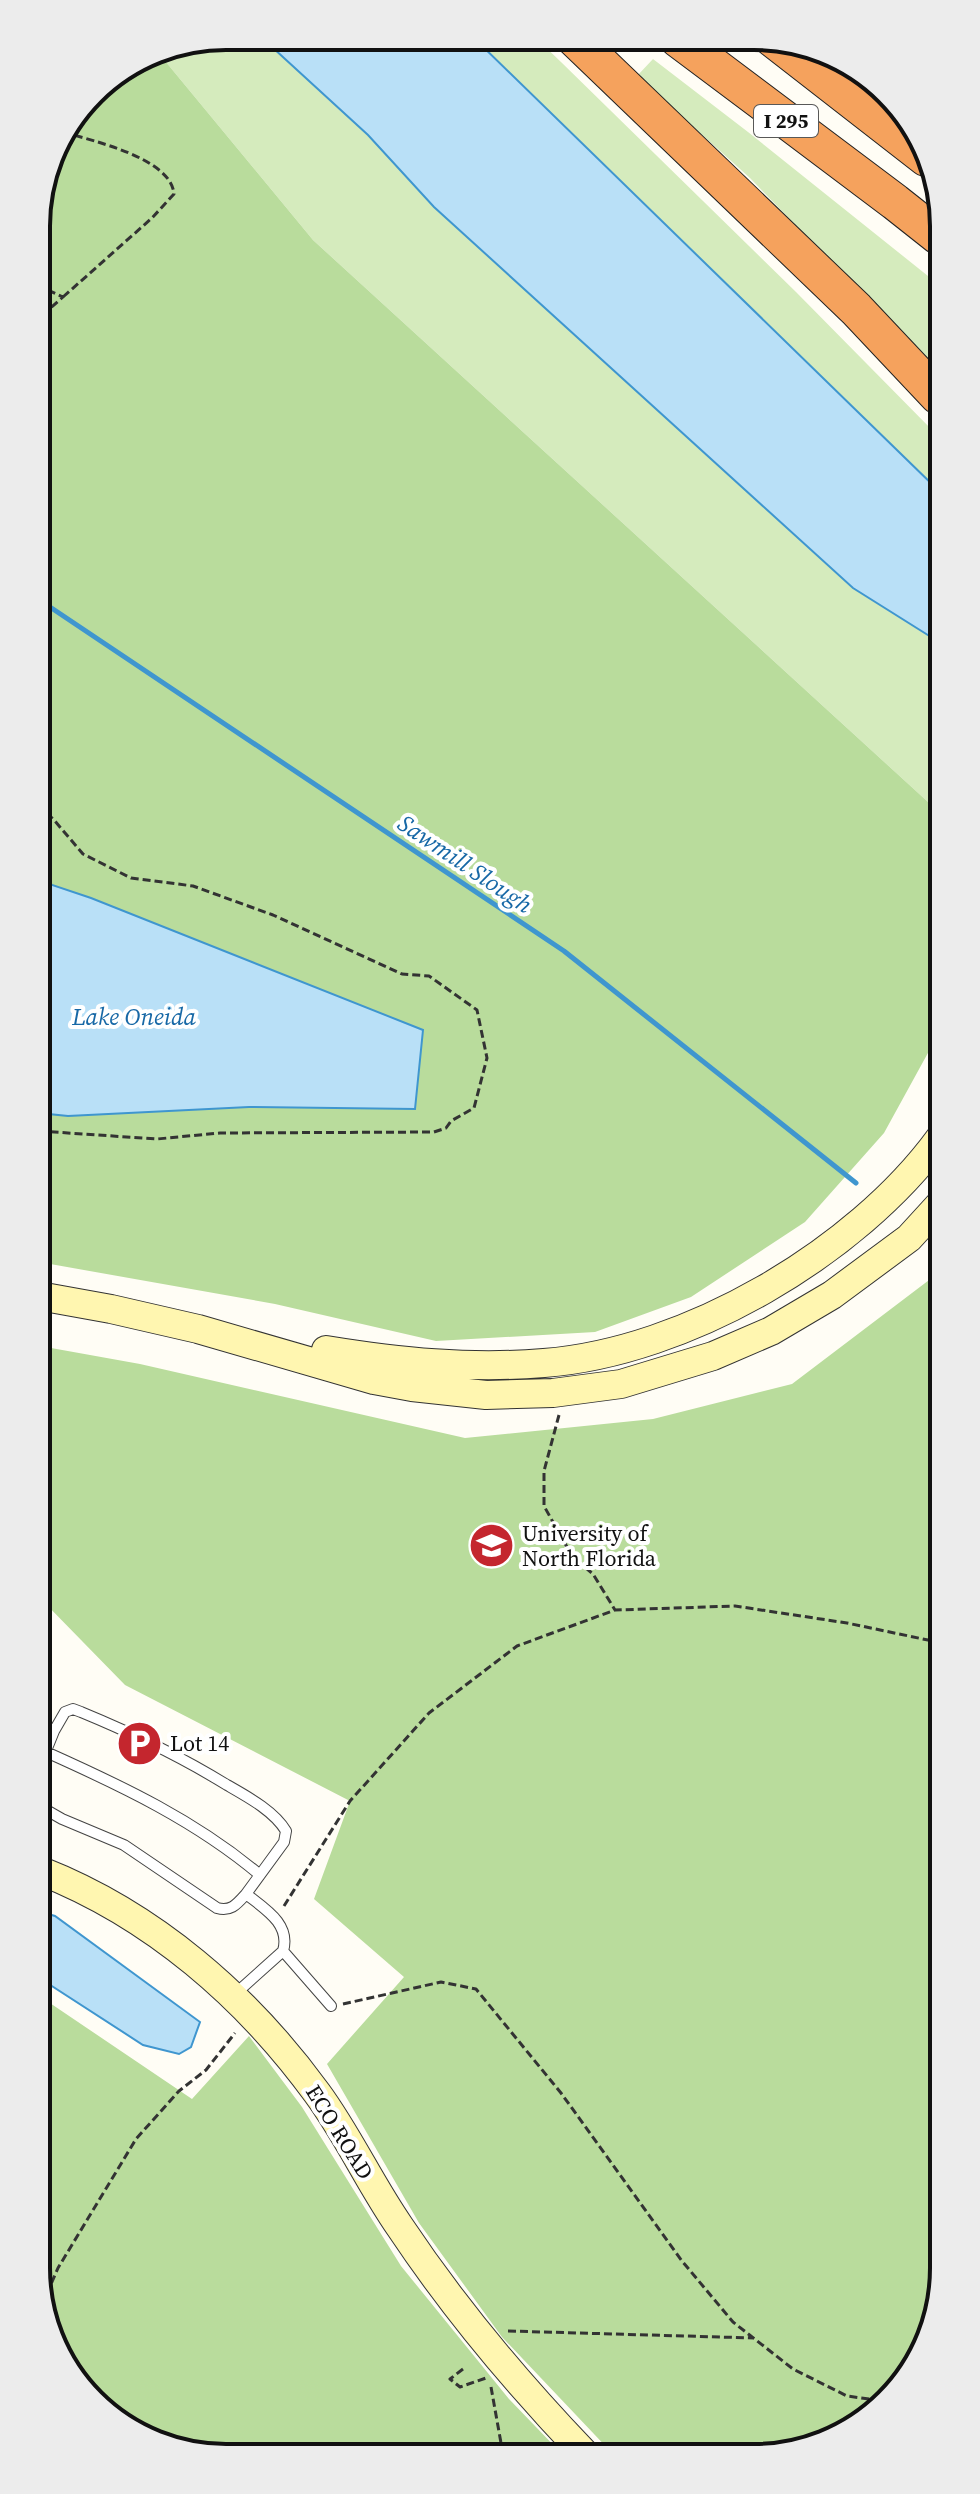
<svg xmlns="http://www.w3.org/2000/svg" width="980" height="2494" font-family="'Source Serif 4',serif">
<style>
.green{fill:#d5ebbd}
.forest{fill:#b9dc9c}
.water{fill:#b9e0f7;stroke:#3f96cf;stroke-width:2}
.lines{fill:none;stroke-linecap:round;stroke-linejoin:round}
.stream{stroke:#3f96cf;stroke-width:5}
.lane-casing{stroke:#444;stroke-width:12}
.secondary-casing{stroke:#333;stroke-width:30}
.highway-casing{stroke:#222;stroke-width:38}
.path{stroke:#333;stroke-width:3;stroke-dasharray:8 4;stroke-linecap:butt}
.lane{stroke:#fff;stroke-width:10}
.secondary{stroke:#fff6b0;stroke-width:28}
.highway{stroke:#f5a25d;stroke-width:36}
.labels{text-anchor:middle;stroke-width:8;stroke-linejoin:round;paint-order:stroke}
.shield{fill:#fff;stroke:#585858;stroke-width:2}
.shield-label{font-size:20px;font-weight:bold;fill:#111}
.poi-label{font-size:22px;fill:#111;stroke:#fff;text-anchor:start}
.street-label{font-size:22px;fill:#111;stroke:#fff}
.water-label{font-size:24px;font-style:italic;fill:#1768a6;stroke:#fff}
.rim{fill:none;stroke:#111;stroke-width:4}
</style>
<rect width="100%" height="100%" fill="#fffdf5"/>
<!-- green -->
<path class="green" d="M 226,36 L 260,36 L 368,135 L 434,207 L 853,588 L 939,642 L 939,812 L 313,240 L 156,50 Z
M 474,38 L 536,38 L 561,62 L 796,292 L 938,436 L 939,491 Z
M 653,59 L 748,132 L 938,284 L 938,372 L 750,178 L 637,76 Z"/>
<!-- forest -->
<path class="forest" d="M 156,50 L 313,240 L 939,812 L 940,1031 L 884,1133 L 805,1222 L 691,1297 L 595,1332 L 436,1341 L 275,1304 L 39,1262 L 39,1113 L 68,1116 L 249,1107 L 423,1031 L 91,898 L 52,885 L 38,871 L 36,213 L 55,142 L 100,83 Z
M 941,1271 L 944,2280 L 930,2340 L 897,2393 L 803,2452 L 612,2453 L 502,2337 L 419,2223 L 327,2064 L 404,1977 L 314,1899 L 350,1801 L 125,1685 L 40,1598 L 40,1346 L 140,1364 L 465,1438 L 653,1419 L 792,1384 Z
M 41,1997 L 192,2099 L 249,2036 L 302,2107 L 401,2266 L 509,2399 L 561,2453 L 189,2454 L 100,2411 L 42,2317 Z"/>
<!-- water -->
<path class="water" d="M 260,36 L 474,38 L 939,491 L 939,642 L 853,588 L 434,207 L 368,135 Z
M 38,871 L 52,885 L 91,898 L 423,1030 L 415,1109 L 249,1107 L 68,1116 L 39,1113 Z
M 41,1912 L 55,1916 L 200,2022 L 191,2047 L 179,2054 L 143,2045 L 41,1979 Z"/>
<g class="lines">
<!-- stream -->
<path class="stream" d="M 38,599 L 564,951 L 856,1183"/>
<defs>
<path id="lane" d="M 41,1726 L 54,1731 L 41,1763
M 54,1731 L 65,1712 L 73,1709 L 81,1712 C 132,1733 180,1756 227,1785 C 248,1797 274,1811 286,1831 L 284,1842 L 246,1894
M 46,1752 C 122,1786 196,1821 260,1875
M 41,1807 L 62,1819 L 124,1845 L 217,1908 C 231,1912 237,1904 246,1894 C 265,1909 291,1924 283,1951 L 234,1995
M 283,1951 L 331,2006"/>
<path id="secondary" d="M 39,1296 L 111,1309 L 198,1329 L 374,1380 L 412,1387 L 486,1395 L 553,1393 L 621,1384 L 713,1356 L 771,1331 L 832,1295 L 909,1238 L 941,1203
M 326,1350 C 400,1362 469,1369 544,1363 C 687,1352 856,1253 940,1138
M 41,1871 C 153,1915 247,1997 317,2093 C 348,2135 370,2184 400,2227 C 454,2308 516,2382 584,2453"/>
<path id="highway" d="M 574,38 L 856,309 L 938,396
M 678,39 L 895,202 L 938,236
M 773,39 L 926,158"/>
</defs>
<!-- lane casing -->
<use href="#lane" class="lane-casing"/>
<!-- secondary casing -->
<use href="#secondary" class="secondary-casing"/>
<!-- highway casing -->
<use href="#highway" class="highway-casing"/>
<!-- path -->
<path class="path" d="M 37,285 L 63,297 L 37,320
M 63,297 L 152,218 L 174,194 C 171,158 93,141 63,132
M 38,805 L 54,820 L 83,854 L 131,878 L 193,886 L 273,915 L 402,974 L 429,976 L 477,1010 L 487,1058 L 474,1108 L 451,1121 L 446,1128 L 434,1132 L 220,1133 L 157,1139 L 39,1131
M 559,1415 L 544,1471 L 544,1506 L 572,1556 L 593,1574 L 615,1610
M 284,1906 L 350,1801 L 429,1713 L 517,1646 L 615,1610 L 735,1606 L 847,1623 L 942,1643
M 343,2004 L 441,1982 L 476,1989 L 561,2093 L 682,2261 L 733,2322 L 793,2369 L 847,2396 L 884,2401
M 42,2305 L 58,2268 L 136,2139 L 179,2091 L 206,2070 L 235,2033
M 508,2331 L 754,2338
M 463,2369 L 450,2379 L 460,2387 L 486,2378
M 491,2387 L 501,2443 L 505,2453"/>
<!-- lane -->
<use href="#lane" class="lane"/>
<!-- secondary -->
<use href="#secondary" class="secondary"/>
<!-- highway -->
<use href="#highway" class="highway"/>
</g>
<!-- icons -->
<defs>
<symbol id="university-disc" viewBox="-11 -11 22 22"><circle r="9.5" fill="#c4262e" stroke="#fff"/><path d="M0-5L7-2L0 1L-7-2ZM-4 1L0 2.5L4 1V4Q0 6-4 4Z" fill="#fff"/></symbol>
<symbol id="parking-disc" viewBox="-11 -11 22 22"><circle r="9.5" fill="#c4262e" stroke="#fff"/><path d="M-3.5-5.5H1a3.5 3.5 0 0 1 0 7H-1V5.5H-3.5ZM-1-3.4V-.6H.8a1.4 1.4 0 0 0 0-2.8Z" fill="#fff"/></symbol>
</defs>
<g fill-rule="evenodd">
<use href="#university-disc" x="466" y="1520" width="51" height="51"/>
<use href="#parking-disc" x="114" y="1718" width="51" height="51"/>
</g>
<g class="labels">
<!-- shield labels -->
<rect class="shield" x="754" y="105" width="64" height="32" rx="6"/>
<g class="shield-label">
<text x="786" y="128">I 295</text>
</g>
<!-- poi labels -->
<g class="poi-label">
<text x="522" y="1541">University of<tspan x="522" dy="25">North Florida</tspan></text>
<text x="170" y="1751">Lot 14</text>
</g>
<!-- street labels -->
<g class="street-label">
<text transform="translate(340 2132) rotate(58)" y="8">ECO ROAD</text>
</g>
<!-- water labels -->
<g class="water-label">
<text transform="translate(465 864) rotate(34)" y="8">Sawmill Slough</text>
<text x="134" y="1025">Lake Oneida</text>
</g>
</g>
<!-- crop -->
<path d="M0 0H980V2494H0ZM226 50H754A176 176 0 0 1 930 226V2268A176 176 0 0 1 754 2444H226A176 176 0 0 1 50 2268V226A176 176 0 0 1 226 50Z" fill="#ececec" fill-rule="evenodd"/>
<path class="rim" d="M226 50H754A176 176 0 0 1 930 226V2268A176 176 0 0 1 754 2444H226A176 176 0 0 1 50 2268V226A176 176 0 0 1 226 50Z"/>
</svg>
